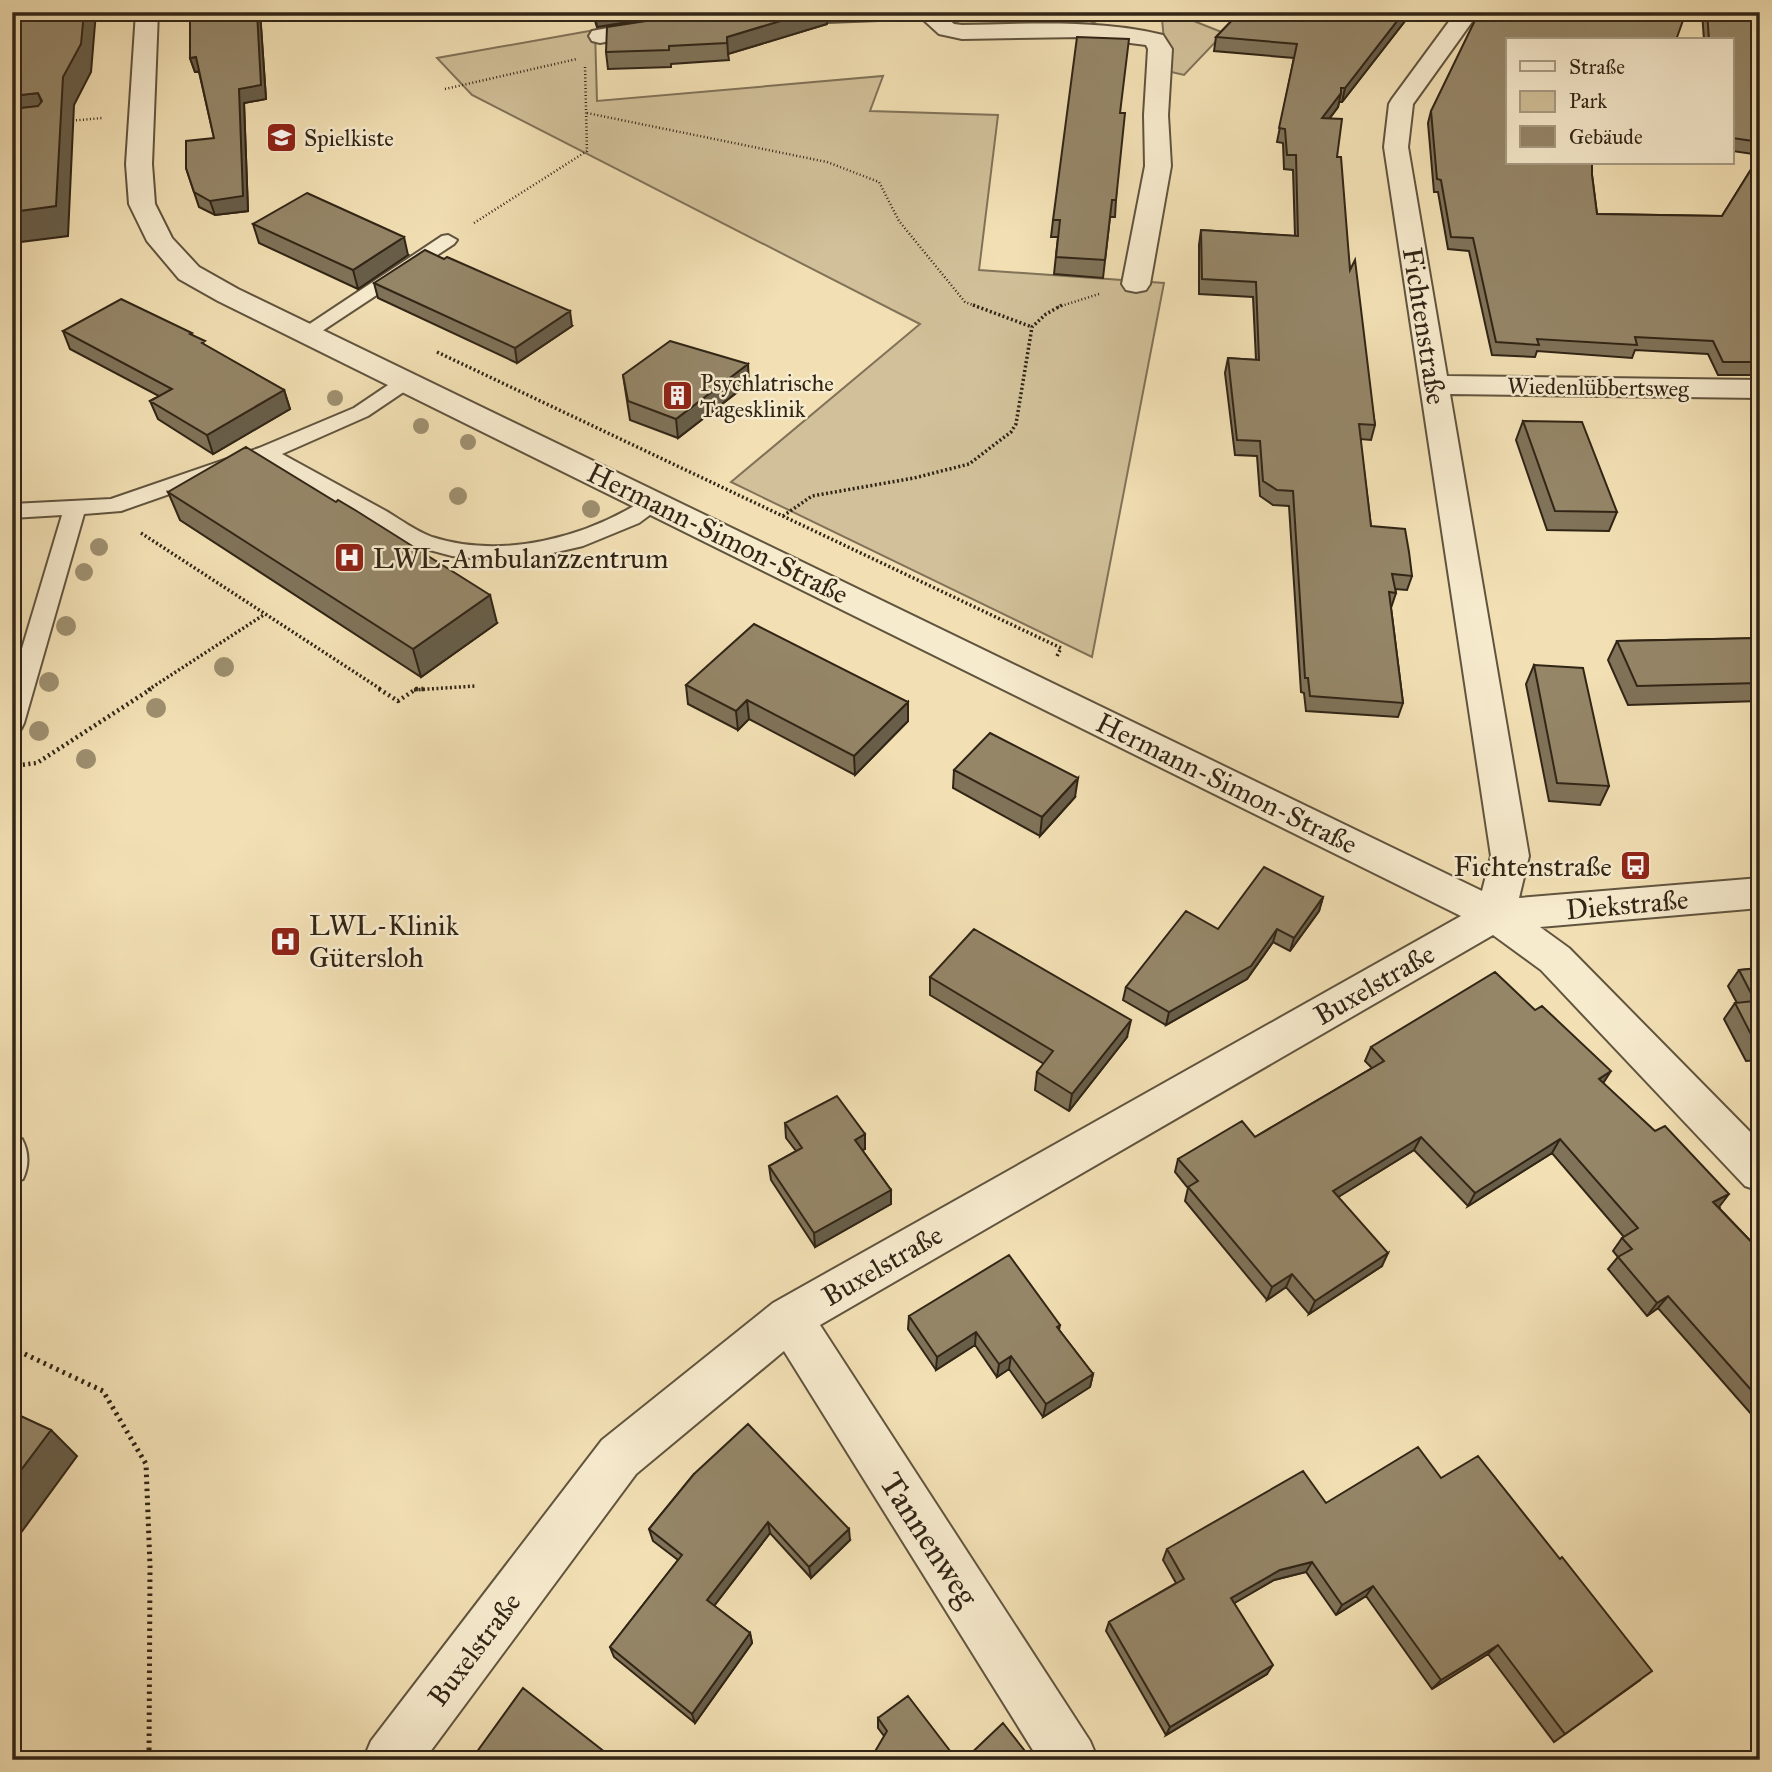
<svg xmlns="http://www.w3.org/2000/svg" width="1772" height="1772" font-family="'IM FELL Great Primer',serif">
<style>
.green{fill:#d1c099;stroke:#817258;stroke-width:2}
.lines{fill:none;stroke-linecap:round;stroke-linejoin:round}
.lane-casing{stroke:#61543e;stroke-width:4}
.street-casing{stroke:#61543e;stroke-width:4}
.path-far3{stroke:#312516;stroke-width:2.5;stroke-dasharray:1 2.5;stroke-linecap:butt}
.path-far2{stroke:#312516;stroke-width:3.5;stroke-dasharray:2 2.5;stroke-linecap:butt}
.path-far1{stroke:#312516;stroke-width:4.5;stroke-dasharray:2 3.5;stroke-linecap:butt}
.path{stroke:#312516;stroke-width:5;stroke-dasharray:2.5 4.5;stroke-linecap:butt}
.lane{fill:#f7ebce;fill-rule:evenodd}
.street{fill:#f7ebce;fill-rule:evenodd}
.tree{fill:#9e8f6f}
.wall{fill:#807359;stroke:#312516;stroke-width:2}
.shaded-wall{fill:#685e49;stroke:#312516;stroke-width:2}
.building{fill:#958668;stroke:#312516;stroke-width:2}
.labels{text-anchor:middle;stroke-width:5;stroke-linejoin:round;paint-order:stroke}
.far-poi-label{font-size:23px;fill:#312516;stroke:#f7ebce;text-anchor:start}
.far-street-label{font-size:23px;fill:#312516;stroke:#f7ebce}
.street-label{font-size:28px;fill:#312516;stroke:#f7ebce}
.poi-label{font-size:28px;fill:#312516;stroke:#f7ebce;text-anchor:start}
.near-street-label{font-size:33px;fill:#312516;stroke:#f7ebce}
</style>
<rect width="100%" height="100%" fill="#f2e0b4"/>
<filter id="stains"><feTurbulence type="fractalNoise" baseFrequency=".00286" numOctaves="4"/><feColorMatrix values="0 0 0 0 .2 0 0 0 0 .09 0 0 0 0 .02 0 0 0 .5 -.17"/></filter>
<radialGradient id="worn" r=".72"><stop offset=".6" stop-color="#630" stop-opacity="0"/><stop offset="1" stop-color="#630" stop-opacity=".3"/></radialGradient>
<!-- green -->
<path class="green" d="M 958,12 L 1171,12 L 1224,33 L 1184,75 L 1167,71 L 1162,19 L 1155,17 L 1101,13 L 1101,19 L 1086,26 L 963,26 L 941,16 Z
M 595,30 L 597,101 L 883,76 L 870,111 L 998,115 L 979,270 L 1164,283 L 1092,657 L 731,482 L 920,324 L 472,95 L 437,58 Z"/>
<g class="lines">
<defs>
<path id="lane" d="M 448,235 L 457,240 L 454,244 L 313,337 L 306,339 L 296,333 L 442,236 Z
M 407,375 L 414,377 L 417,381 L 414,385 L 368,416 L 282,454 C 317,473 351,492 386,511 C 401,520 416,531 432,537 C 504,560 587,537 647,498 L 663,498 L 666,503 L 639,523 L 583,546 L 544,555 L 482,559 L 452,556 L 411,545 L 264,461 L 121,511 L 84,514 L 24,723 L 21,729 L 12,732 L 12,682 L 62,515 L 12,518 L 12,504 L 111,499 L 259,448 L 354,408 L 400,377 Z
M 12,1135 L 22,1139 C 29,1152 29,1166 23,1179 L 12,1183 Z"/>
<path id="street" d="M 136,12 L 158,12 L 152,164 L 155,204 L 172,238 L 199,267 L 238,289 L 1482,891 L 1491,856 L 1384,147 L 1389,104 L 1392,99 L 1456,12 L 1479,12 L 1413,104 L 1408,147 L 1447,376 L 1760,380 L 1760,398 L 1450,394 L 1529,856 L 1519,898 L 1760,878 L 1760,908 L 1540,927 L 1569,948 L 1760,1142 L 1760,1191 L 1745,1186 L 1541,970 L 1493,935 L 820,1325 L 1090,1741 L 1098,1760 L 1039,1760 L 784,1351 L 636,1474 L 424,1760 L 363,1760 L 371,1741 L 602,1440 L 773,1303 L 1461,916 L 218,301 L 179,279 L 147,241 L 129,204 L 126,164 Z
M 767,12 L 940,12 L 954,24 L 962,25 C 1029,24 1097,19 1163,35 L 1172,49 L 1168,115 L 1171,166 L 1150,284 L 1146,290 L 1136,292 L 1126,290 L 1122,284 L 1145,166 L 1144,115 L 1148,49 L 1146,45 L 1083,37 L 962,39 L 939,34 L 916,13 L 905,19 L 775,24 L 767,22 L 764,17 Z
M 659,18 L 667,20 L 670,25 L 667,30 L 600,43 L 592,41 L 589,36 L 592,31 Z"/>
</defs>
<!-- lane casing -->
<use href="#lane" class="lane-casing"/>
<!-- street casing -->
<use href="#street" class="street-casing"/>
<!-- path-far3 -->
<path class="path-far3" d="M 445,89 L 577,59
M 587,113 L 827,162 L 879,182 L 899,221 L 965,302 L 978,307
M 69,121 L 102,118
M 474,223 L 587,151 L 585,66
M 1058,307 L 1099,294"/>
<!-- path-far2 -->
<path class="path-far2" d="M 973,305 L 1032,327
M 437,352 L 1061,648 L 1056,658
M 783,516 L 812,496 L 914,478 L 969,464 L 1011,432 L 1016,424 L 1032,327 L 1046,314 L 1062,305
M 141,533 L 382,690
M 148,690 L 265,614
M 414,690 L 475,686"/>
<!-- path-far1 -->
<path class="path-far1" d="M 379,689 L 398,701 L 416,689 L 426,689
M 12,766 L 37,763 L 151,689"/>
<!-- path -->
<path class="path" d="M 12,1348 L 103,1391 L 146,1464 L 150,1566 L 149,1760"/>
<!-- lane -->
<use href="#lane" class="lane"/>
<!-- street -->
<use href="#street" class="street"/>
</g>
<!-- trees -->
<g class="tree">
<circle cx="335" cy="398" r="8"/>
<circle cx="421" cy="426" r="8"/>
<circle cx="468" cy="442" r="8"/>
<circle cx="458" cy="496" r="9"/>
<circle cx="591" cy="509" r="9"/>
<circle cx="99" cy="547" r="9"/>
<circle cx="84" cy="572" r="9"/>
<circle cx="66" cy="626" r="10"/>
<circle cx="224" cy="667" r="10"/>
<circle cx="49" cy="682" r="10"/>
<circle cx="156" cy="708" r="10"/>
<circle cx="39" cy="731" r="10"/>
<circle cx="86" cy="759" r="10"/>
</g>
<!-- wall -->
<path class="wall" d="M 190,12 L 260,12 L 266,99 L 244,103 L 248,211 L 215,215 L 199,207 L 186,168 L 214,138 L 199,72 L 195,72 L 190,58 Z
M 592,12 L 691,12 L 597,27 Z
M 1240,12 L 1412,12 L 1342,102 L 1339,102 L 1338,107 L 1330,118 L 1337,157 L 1350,270 L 1375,425 L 1371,440 L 1360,439 L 1371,526 L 1412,576 L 1407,590 L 1395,589 L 1396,593 L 1391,608 L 1403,703 L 1398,717 L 1306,711 L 1304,693 L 1301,692 L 1289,506 L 1273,505 L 1260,496 L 1257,456 L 1235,455 L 1225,373 L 1228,358 L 1256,360 L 1253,297 L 1199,294 L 1199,245 L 1201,230 L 1295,236 L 1293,170 L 1284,169 L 1283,143 L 1277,142 L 1294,58 L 1214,51 L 1216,37 Z
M 1702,12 L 1760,12 L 1760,377 L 1755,375 L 1718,375 L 1708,354 L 1635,350 L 1632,358 L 1537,351 L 1535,357 L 1492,355 L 1469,251 L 1448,249 L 1438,192 L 1434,192 L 1428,123 L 1431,111 L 1508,40 L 1592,175 L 1597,214 L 1722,216 L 1760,155 L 1732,151 L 1732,40 L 1704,40 Z
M 827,24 L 728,54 L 729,60 L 671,64 L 671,67 L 608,69 L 606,52 Z
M 1120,113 L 1116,200 L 1115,217 L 1110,217 L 1103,278 L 1054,274 L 1058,237 L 1051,237 L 1053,220 Z
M 253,224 L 408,255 L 358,289 L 259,243 Z
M 374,283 L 572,326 L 517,363 L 378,298 Z
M 63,331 L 193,336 L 206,346 L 284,390 L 290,409 L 213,454 L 158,419 L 150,401 L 159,396 L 70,349 Z
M 623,375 L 749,383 L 678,438 L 630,420 Z
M 1523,421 L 1617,512 L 1609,531 L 1547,530 L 1516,440 Z
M 168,492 L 497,623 L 421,677 L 180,520 Z
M 1760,638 L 1760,701 L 1628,705 L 1608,660 L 1617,641 Z
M 1534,665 L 1609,786 L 1600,805 L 1549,801 L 1526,684 Z
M 686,685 L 908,702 L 908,721 L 855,775 L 749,719 L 738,730 L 688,704 Z
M 954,770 L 1075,797 L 1040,836 L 953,788 Z
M 1323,897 L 1319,911 L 1290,951 L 1273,942 L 1247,979 L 1166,1025 L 1123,1000 L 1126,987 L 1218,929 Z
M 1760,965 L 1760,1060 L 1746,1061 L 1724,1019 L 1735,1003 L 1737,1003 L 1728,986 L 1739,970 L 1758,968 Z
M 930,977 L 1127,1037 L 1069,1111 L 1035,1090 L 1037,1072 L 1044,1064 L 930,995 Z
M 1371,1047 L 1603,1083 L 1719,1207 L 1718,1207 L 1760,1251 L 1760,1424 L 1658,1308 L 1647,1316 L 1608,1269 L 1618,1257 L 1613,1251 L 1622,1238 L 1624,1237 L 1552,1153 L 1468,1206 L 1414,1150 L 1338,1197 L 1382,1266 L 1309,1314 L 1286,1287 L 1267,1300 L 1185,1201 L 1188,1188 L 1175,1172 L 1178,1159 L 1255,1137 L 1372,1068 L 1365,1061 Z
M 785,1123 L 865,1134 L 865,1149 L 862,1150 L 891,1190 L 891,1204 L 815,1247 L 771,1180 L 769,1166 L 796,1151 L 786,1138 Z
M 909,1316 L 1060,1325 L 1059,1330 L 1093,1374 L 1090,1387 L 1043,1417 L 1009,1369 L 997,1377 L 975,1345 L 936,1370 L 908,1329 Z
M 1760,1430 L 1760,1447 L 1752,1438 Z
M 694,1474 L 850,1540 L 811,1578 L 770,1533 L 714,1606 L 750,1633 L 752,1643 L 695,1723 L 614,1657 L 610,1647 L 678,1560 L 653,1541 L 649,1529 Z
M 1441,1478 L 1640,1680 L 1554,1742 L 1488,1654 L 1432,1689 L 1366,1596 L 1336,1615 L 1306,1572 L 1274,1580 L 1234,1603 L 1267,1674 L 1166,1735 L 1106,1631 L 1109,1622 L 1176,1583 L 1163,1560 L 1167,1549 L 1326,1503 Z
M 878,1718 L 957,1760 L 884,1736 L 878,1728 Z"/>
<!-- shaded-wall -->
<path class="shaded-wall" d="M 84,12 L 96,12 L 91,72 L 74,105 L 68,236 L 12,243 L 12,212 Z
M 257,12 L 260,12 L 266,99 L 244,103 L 248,211 L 215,215 L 210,201 Z
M 604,12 L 691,12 L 597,27 L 595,14 Z
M 810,12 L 827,12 L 827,24 L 728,54 L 727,37 Z
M 1404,12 L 1412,12 L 1342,102 L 1345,88 Z
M 196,57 L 201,71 L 195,72 L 190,58 Z
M 38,93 L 49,121 L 12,125 L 12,96 Z
M 1341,93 L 1338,107 L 1319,132 L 1322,118 Z
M 404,237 L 408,255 L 358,289 L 353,270 Z
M 570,311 L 572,326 L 517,363 L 515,348 Z
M 748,364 L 749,383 L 678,438 L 676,419 Z
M 284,390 L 290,409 L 213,454 L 207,435 Z
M 12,566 L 18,578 L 12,596 Z
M 490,595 L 497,623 L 421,677 L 413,649 Z
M 747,700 L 749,719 L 738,730 L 736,711 Z
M 908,702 L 908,721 L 855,775 L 854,756 Z
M 1078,778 L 1075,797 L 1040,836 L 1042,817 Z
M 1323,897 L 1319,911 L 1290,951 L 1294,938 Z
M 1277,929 L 1273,942 L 1247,979 L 1166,1025 L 1169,1012 Z
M 1131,1020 L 1127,1037 L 1069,1111 L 1072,1094 Z
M 1611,1071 L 1602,1085 L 1599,1079 Z
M 865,1134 L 865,1149 L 855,1154 L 855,1140 Z
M 1421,1137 L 1414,1150 L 1327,1204 L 1333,1191 Z
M 1560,1139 L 1552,1153 L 1468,1206 L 1475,1193 Z
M 891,1190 L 891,1204 L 815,1247 L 814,1233 Z
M 1729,1194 L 1719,1207 L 1703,1216 L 1713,1202 Z
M 1388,1253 L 1382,1266 L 1309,1314 L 1315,1301 Z
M 1292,1274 L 1286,1287 L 1267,1300 L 1272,1287 Z
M 1668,1296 L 1658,1308 L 1647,1316 L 1657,1303 Z
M 976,1332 L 975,1345 L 936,1370 L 937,1357 Z
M 1011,1356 L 1009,1369 L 997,1377 L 999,1364 Z
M 1093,1374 L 1090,1387 L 1043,1417 L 1046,1404 Z
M 51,1430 L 77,1456 L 12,1545 L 12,1482 Z
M 768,1522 L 770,1533 L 710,1611 L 707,1600 Z
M 849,1529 L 850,1540 L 811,1578 L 809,1567 Z
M 1312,1562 L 1306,1572 L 1274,1580 L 1226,1608 L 1231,1598 L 1280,1570 Z
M 1373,1586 L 1366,1596 L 1336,1615 L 1342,1605 Z
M 750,1633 L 752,1643 L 695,1723 L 692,1714 Z
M 1498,1645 L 1488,1654 L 1432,1689 L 1441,1680 Z
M 1273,1665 L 1267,1674 L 1166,1735 L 1170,1727 Z"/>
<!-- building -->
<path class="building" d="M 12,12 L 84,12 L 81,44 L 63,77 L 56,206 L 12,212 L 12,109 L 38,106 L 42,101 L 38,93 L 12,96 Z
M 190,12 L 257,12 L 261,85 L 239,89 L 243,196 L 210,201 L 194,192 L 186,168 L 186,141 L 214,138 L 196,57 L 190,58 Z
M 705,12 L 810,12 L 727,37 L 727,43 L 669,46 L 669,50 L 606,52 L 607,27 Z
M 1240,12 L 1404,12 L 1345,88 L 1341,88 L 1341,93 L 1322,118 L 1342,119 L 1337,157 L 1341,157 L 1350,270 L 1355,260 L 1375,425 L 1359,424 L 1371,526 L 1405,529 L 1409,552 L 1412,576 L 1392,574 L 1396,593 L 1389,592 L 1403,703 L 1310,696 L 1308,678 L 1305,678 L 1293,491 L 1277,490 L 1263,481 L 1260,441 L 1237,440 L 1228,358 L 1259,360 L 1256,282 L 1202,279 L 1201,230 L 1298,236 L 1296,155 L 1287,155 L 1285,129 L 1279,128 L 1297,44 L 1216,37 Z
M 1479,12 L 1686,12 L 1676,40 L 1508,40 L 1508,163 L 1592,163 L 1592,175 L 1597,214 L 1722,216 L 1760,155 L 1760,362 L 1723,362 L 1713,341 L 1635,337 L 1637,345 L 1537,339 L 1539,345 L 1496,342 L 1473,238 L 1451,237 L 1441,180 L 1437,179 L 1431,111 Z
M 1707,12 L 1760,12 L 1760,142 L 1732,138 L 1732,40 L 1709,40 Z
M 1077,37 L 1129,39 L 1120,113 L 1125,113 L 1116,200 L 1112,200 L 1105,260 L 1056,257 L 1060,220 L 1053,220 Z
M 307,193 L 404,237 L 353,270 L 253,224 Z
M 425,250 L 444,259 L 447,257 L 570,311 L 515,348 L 374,283 Z
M 121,299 L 192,333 L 190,334 L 205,341 L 202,343 L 284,390 L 207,435 L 150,401 L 172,389 L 63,331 Z
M 670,341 L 748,364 L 676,419 L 628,401 L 623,375 Z
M 1523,421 L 1582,422 L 1617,512 L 1555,511 Z
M 246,447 L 336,502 L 338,500 L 355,510 L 490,595 L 413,649 L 168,492 Z
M 754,624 L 908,702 L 854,756 L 747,700 L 736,711 L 686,685 Z
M 1760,638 L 1760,683 L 1637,686 L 1617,641 Z
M 1534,665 L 1583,668 L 1609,786 L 1557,783 Z
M 990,733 L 1078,778 L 1042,817 L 954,770 Z
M 1264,867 L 1323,897 L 1294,938 L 1277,929 L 1251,966 L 1169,1012 L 1126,987 L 1186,911 L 1218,929 Z
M 974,929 L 1131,1020 L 1072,1094 L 1037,1072 L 1053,1051 L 930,977 Z
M 1760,968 L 1760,1045 L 1757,1046 L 1735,1003 L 1755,1001 L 1739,970 Z
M 1495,972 L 1535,1010 L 1542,1006 L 1611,1071 L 1599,1079 L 1655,1131 L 1665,1126 L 1729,1194 L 1713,1202 L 1760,1251 L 1760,1400 L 1668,1296 L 1657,1303 L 1618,1257 L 1632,1249 L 1622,1238 L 1638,1228 L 1560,1139 L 1475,1193 L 1421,1137 L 1333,1191 L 1388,1253 L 1315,1301 L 1292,1274 L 1272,1287 L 1188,1187 L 1198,1181 L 1178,1159 L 1242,1121 L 1255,1137 L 1384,1061 L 1371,1047 Z
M 837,1096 L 865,1134 L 855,1140 L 891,1190 L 814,1233 L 769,1166 L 802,1148 L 785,1123 Z
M 1009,1255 L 1060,1325 L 1057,1327 L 1093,1374 L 1046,1404 L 1011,1356 L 999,1364 L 976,1332 L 937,1357 L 909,1316 Z
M 12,1412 L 51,1430 L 12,1482 Z
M 748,1424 L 849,1529 L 809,1567 L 768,1522 L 707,1600 L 750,1633 L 692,1714 L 610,1647 L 682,1555 L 649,1529 L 694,1474 Z
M 1418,1447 L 1441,1478 L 1478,1456 L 1560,1559 L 1562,1557 L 1652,1671 L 1565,1734 L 1498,1645 L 1441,1680 L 1373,1586 L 1342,1605 L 1312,1562 L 1280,1570 L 1231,1598 L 1273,1665 L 1170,1727 L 1109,1622 L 1184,1579 L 1167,1549 L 1303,1471 L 1326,1503 Z
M 523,1688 L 615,1760 L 471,1760 Z
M 908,1696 L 957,1760 L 870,1760 L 887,1731 L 878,1718 Z
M 1003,1723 L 1032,1760 L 964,1760 Z"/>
<!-- icons -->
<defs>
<symbol id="school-square" viewBox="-11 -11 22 22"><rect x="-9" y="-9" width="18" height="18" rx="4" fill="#8f2418" stroke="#f7ebce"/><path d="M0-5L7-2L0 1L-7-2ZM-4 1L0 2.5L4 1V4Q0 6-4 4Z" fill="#fff"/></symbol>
<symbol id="building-square" viewBox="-11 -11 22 22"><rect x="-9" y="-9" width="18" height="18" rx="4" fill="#8f2418" stroke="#f7ebce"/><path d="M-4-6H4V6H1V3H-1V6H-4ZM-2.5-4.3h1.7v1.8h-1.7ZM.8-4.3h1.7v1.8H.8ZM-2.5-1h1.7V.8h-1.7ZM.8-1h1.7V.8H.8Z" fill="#fff"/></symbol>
<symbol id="hospital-square" viewBox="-11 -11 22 22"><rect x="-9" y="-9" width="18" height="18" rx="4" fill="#8f2418" stroke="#f7ebce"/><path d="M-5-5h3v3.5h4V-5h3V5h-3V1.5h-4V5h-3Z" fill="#fff"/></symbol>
<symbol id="bus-square" viewBox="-11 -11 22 22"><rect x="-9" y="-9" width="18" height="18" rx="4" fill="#8f2418" stroke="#f7ebce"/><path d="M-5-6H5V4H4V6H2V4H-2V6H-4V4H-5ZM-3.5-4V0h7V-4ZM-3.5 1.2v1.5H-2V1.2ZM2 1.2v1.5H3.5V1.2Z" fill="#fff"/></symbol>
</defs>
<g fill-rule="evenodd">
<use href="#school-square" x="264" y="120" width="35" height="35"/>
<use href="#building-square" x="660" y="378" width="35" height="35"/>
<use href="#hospital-square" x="332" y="540" width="35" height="35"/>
<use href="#bus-square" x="1618" y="848" width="35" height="35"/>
<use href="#hospital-square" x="268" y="924" width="35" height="35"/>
</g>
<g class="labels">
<!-- far-poi labels -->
<g class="far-poi-label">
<text x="304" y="146">Spielkiste</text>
<text x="700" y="391">Psychlatrische<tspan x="700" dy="26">Tagesklinik</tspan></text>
</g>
<!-- far-street labels -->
<g class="far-street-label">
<text transform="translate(1598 387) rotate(1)" y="8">Wiedenlübbertsweg</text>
</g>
<!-- street labels -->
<g class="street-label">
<text transform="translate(1425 326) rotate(81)" y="10">Fichtenstraße</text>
<text transform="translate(718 533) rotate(26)" y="10">Hermann-Simon-Straße</text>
<text transform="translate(1227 783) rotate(26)" y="10">Hermann-Simon-Straße</text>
<text transform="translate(1627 904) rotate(-5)" y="10">Diekstraße</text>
<text transform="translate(1374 984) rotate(-30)" y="10">Buxelstraße</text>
<text transform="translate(882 1265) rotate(-30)" y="10">Buxelstraße</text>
<text transform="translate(474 1649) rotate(-53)" y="10">Buxelstraße</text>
</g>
<!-- poi labels -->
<g class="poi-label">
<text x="373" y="568">LWL-Ambulanzzentrum</text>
<text x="1612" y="876" text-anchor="end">Fichtenstraße</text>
<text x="309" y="935">LWL-Klinik<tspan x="309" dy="32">Gütersloh</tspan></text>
</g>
<!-- near-street labels -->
<g class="near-street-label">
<text transform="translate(930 1539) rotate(57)" y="12">Tannenweg</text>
</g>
</g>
<!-- margin -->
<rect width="1772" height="1772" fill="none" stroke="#f2e0b4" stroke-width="42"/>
<rect x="14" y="14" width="1744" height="1744" fill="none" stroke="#312516" stroke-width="3.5"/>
<rect x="21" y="21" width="1730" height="1730" fill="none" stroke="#312516" stroke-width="2"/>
<!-- legend -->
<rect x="1506" y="38" width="228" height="126" fill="#f7ebce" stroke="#a89c84" stroke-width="2"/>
<rect x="1520" y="61" width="35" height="10" fill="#f7ebce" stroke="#a89c84" stroke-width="2"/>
<text x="1569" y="74" font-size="21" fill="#312516">Straße</text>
<rect x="1520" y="91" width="35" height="21" fill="#d1c099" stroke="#a89c84" stroke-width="2"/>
<text x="1569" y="108" font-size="21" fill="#312516">Park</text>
<rect x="1520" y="126" width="35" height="21" fill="#958668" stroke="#a89c84" stroke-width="2"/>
<text x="1569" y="144" font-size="21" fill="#312516">Gebäude</text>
<rect width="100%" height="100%" filter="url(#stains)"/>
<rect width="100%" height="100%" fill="url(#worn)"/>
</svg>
